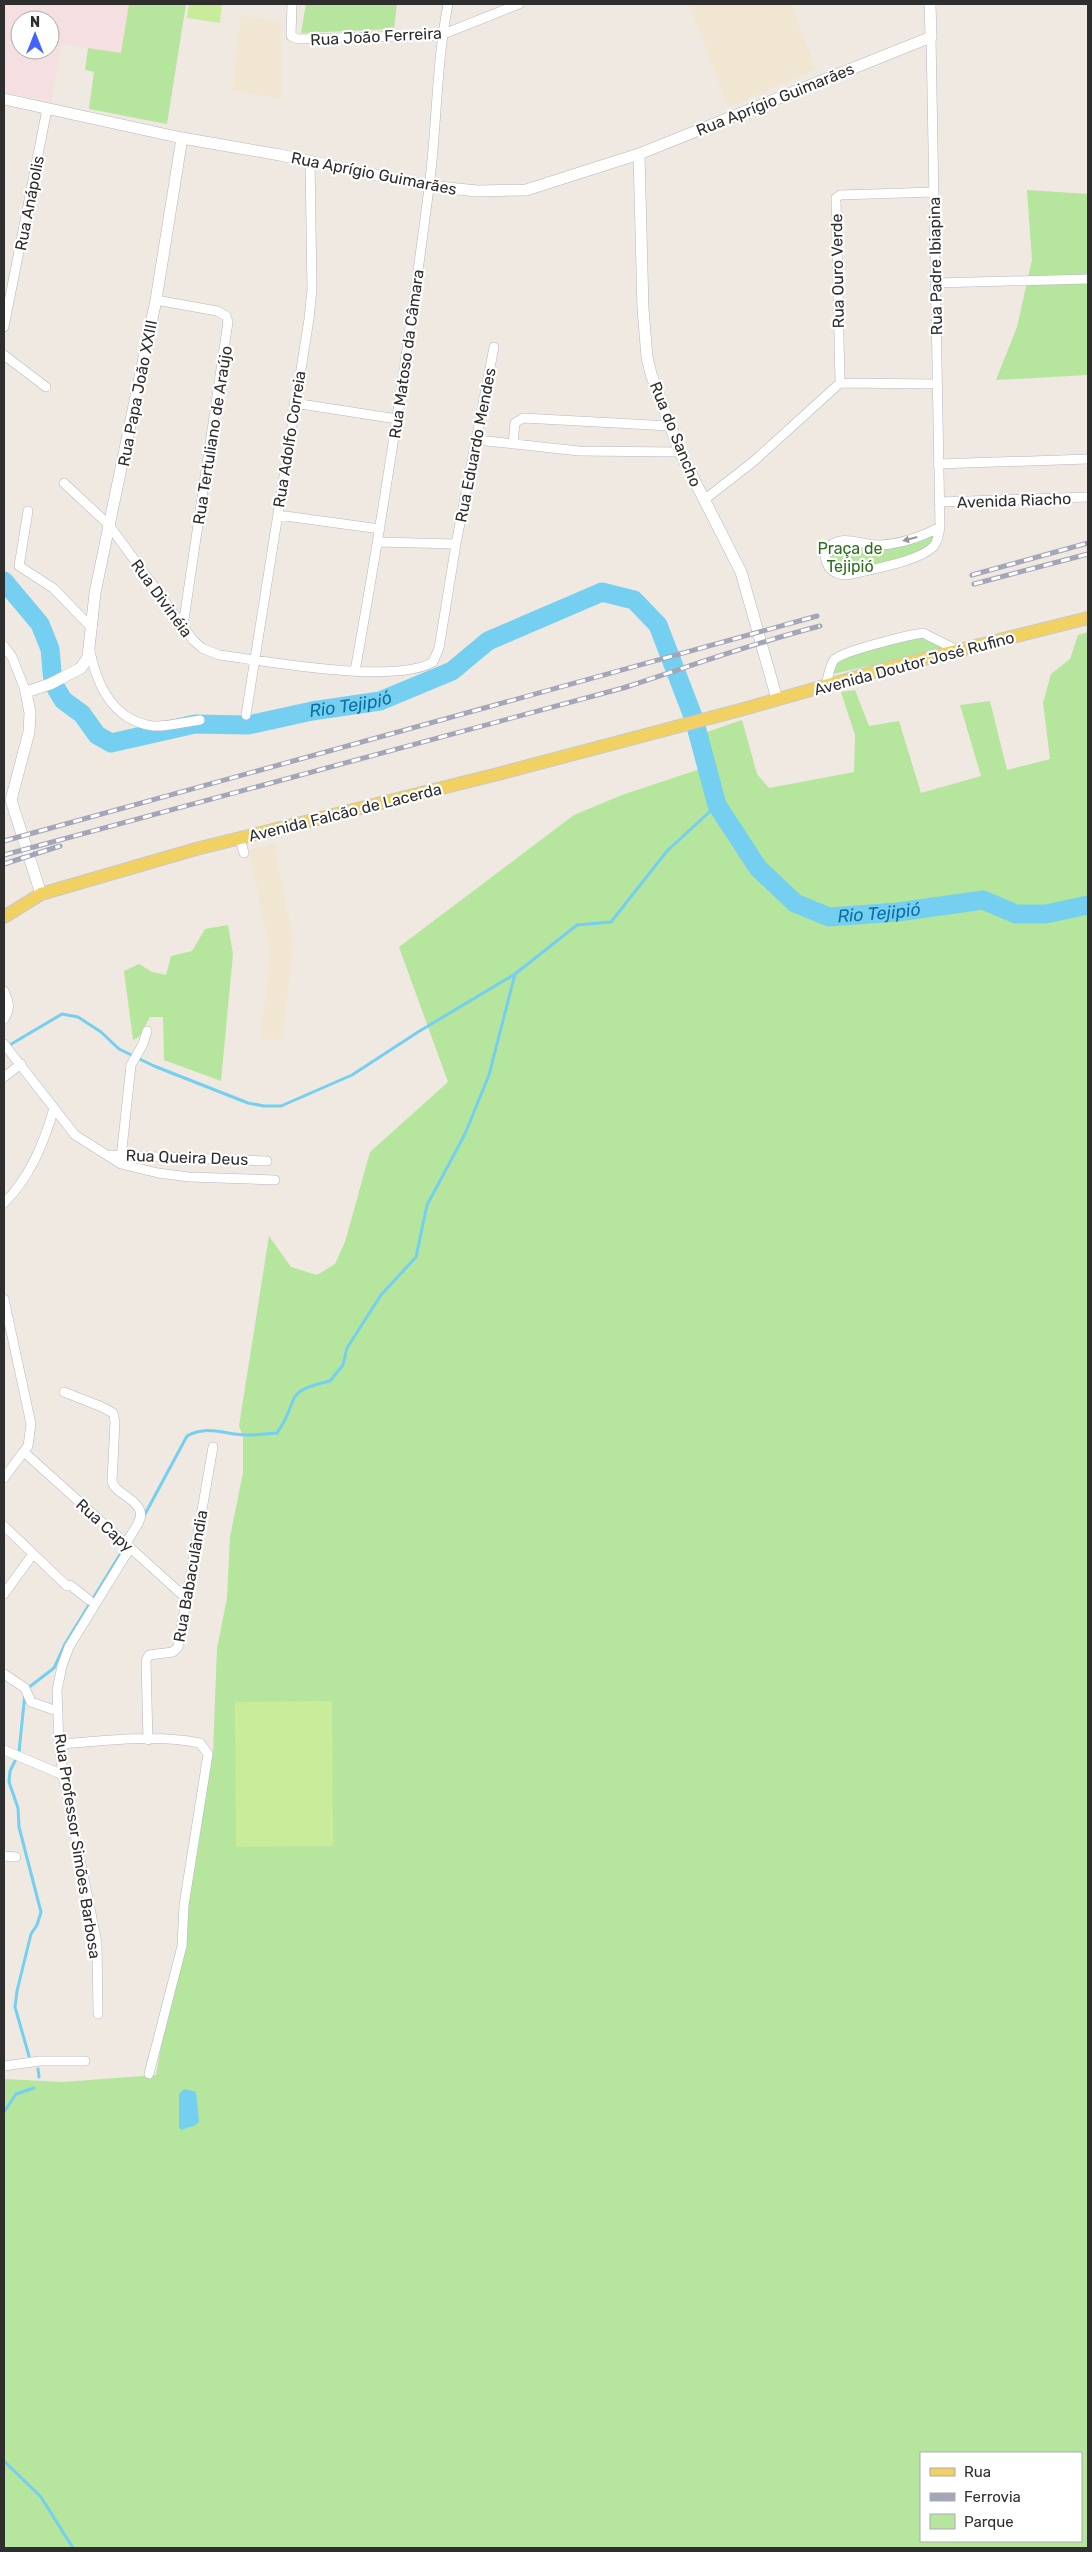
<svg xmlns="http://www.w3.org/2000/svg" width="1092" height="2552" font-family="Rubik,sans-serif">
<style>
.education{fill:#f0e6d1}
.medical{fill:#f5dfe0;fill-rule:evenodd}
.green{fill:#b6e59e;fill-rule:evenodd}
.pitch{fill:#c9ec9a}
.water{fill:#75cff0}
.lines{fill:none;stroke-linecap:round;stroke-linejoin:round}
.stream{stroke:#75cff0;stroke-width:3}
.river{stroke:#75cff0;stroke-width:19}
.street-casing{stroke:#b4b7c1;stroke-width:10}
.secondary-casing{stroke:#b4b7c1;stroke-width:12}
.primary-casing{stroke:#c9c9c9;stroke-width:14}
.street{stroke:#fff;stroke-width:9}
.secondary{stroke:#fff;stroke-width:11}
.primary{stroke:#f2d163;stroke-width:12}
.rail-casing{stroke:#a3a6b8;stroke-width:5}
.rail{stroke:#fff;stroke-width:3;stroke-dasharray:9;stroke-linecap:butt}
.oneway{fill:#969696}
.labels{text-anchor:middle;stroke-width:4.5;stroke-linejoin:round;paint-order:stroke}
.street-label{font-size:16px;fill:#2e2e2e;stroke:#fff}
.park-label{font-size:16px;fill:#2c6e1b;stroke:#fff}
.water-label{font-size:18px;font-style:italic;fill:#0d6fa3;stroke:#fff}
</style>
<rect width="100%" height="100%" fill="#efe9e1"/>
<!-- education -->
<path class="education" d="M 689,4 L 791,4 L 816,69 L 728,107 Z
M 241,15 L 281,22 L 281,99 L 232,90 Z
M 274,844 L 293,938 L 283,1040 L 261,1039 L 271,943 L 268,943 L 249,850 Z"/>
<!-- medical -->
<path class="medical" d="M 4,4 L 129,4 L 121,53 L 61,44 L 51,102 L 4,92 ZM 20,20 L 50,20 L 50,50 L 20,50 Z"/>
<!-- green -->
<path class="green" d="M 129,4 L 186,4 L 167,124 L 89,109 L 94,72 L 85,70 L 88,48 L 121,53 Z
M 306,4 L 397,4 L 394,29 L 301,33 Z
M 1027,190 L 1088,194 L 1088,375 L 996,380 L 1017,327 L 1032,260 Z
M 940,530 L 926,554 L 837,575 L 826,560 L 830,545 L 836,541 L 880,544 Z
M 1088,632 L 1088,2548 L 4,2548 L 4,2079 L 63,2082 L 156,2075 L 213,1753 L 217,1649 L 227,1598 L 230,1537 L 243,1473 L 243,1436 L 239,1426 L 269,1236 L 291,1267 L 317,1275 L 335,1264 L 345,1242 L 370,1152 L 448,1082 L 399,947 L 574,815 L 622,795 L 703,768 L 707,732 L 742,720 L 757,774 L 769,788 L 854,772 L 855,735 L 841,692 L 855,690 L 869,726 L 899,721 L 921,793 L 981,776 L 960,705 L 990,701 L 1007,770 L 1050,759 L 1043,703 L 1051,674 L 1070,659 L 1078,635 ZM 921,2453 L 1081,2453 L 1081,2541 L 921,2541 Z
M 924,634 L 948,648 L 892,667 L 868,666 L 829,675 L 833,663 L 848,653 Z
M 228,925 L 233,954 L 221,1081 L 164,1060 L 163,1017 L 150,1017 L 139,1037 L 133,1040 L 124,971 L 139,964 L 152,972 L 166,975 L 171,956 L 192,951 L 205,929 Z"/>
<!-- pitch -->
<path class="pitch" d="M 189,4 L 222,4 L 220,23 L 187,18 Z
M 332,1701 L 333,1846 L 236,1847 L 235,1702 Z"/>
<!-- water -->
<path class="water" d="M 184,2089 L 196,2092 L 199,2121 L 196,2125 L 181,2130 L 179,2127 L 179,2094 Z"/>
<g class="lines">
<!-- stream -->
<path class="stream" d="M 8,1046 L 62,1014 L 78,1017 L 101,1032 L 119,1049 L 154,1066 L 248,1103 L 264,1106 L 281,1106 L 352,1075 L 418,1032 L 515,974 L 577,925 L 611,922 L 667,851 L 717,805
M 144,1516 L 187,1436 C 207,1425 224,1434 245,1435 C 255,1435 267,1434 277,1433 C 301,1400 280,1392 330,1381 L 343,1365 L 347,1348 L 381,1295 L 416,1257 L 427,1205 L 465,1134 L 489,1075 L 515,974
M 19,1752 L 25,1693 L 28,1688 L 54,1668 L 65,1644 L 124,1548
M 16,1759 L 10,1771 L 9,1782 L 18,1808 L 19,1827 L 41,1912 L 37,1925 L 31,1934 L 17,1991 L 15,2007 L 29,2056
M 38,2069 L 39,2077
M 4,2112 L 16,2094 L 34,2088
M 4,2461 L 41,2497 L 73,2548"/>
<!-- river -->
<path class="river" id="s1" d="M 4,581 L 40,624 L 50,649 L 53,683 L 63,700 L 82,714 L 97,735 L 111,743 L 195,724 L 248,725 L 312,711 L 380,701 L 452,671 L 488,641 L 602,592 L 634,600 L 658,625 L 694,719 L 717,805 L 758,868 L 795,903 L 829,917 L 898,912 L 983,900 L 1016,914 L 1046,914 L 1088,905"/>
<defs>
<path id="street" d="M 292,4 L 291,36 L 298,39 L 441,35 L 519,4
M 931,37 L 940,527 C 939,534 938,541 934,546 C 919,562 870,569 848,575 C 832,575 825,568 825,551 C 840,531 860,546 880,545 C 901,544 921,537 940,527
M 935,283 L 1088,279
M 156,300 L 217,311 L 226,316 L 228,322 L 183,626
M 4,327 L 47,109
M 4,355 L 46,387
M 840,383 L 836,198 L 840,195 L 934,192
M 294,403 L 397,419
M 477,440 L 579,451 L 680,452
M 513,444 L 515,423 L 523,418 L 670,426
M 938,464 L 1088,459
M 64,483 L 109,525 L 193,640 L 202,648 L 219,655 C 267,661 395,685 433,662 L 439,648 L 456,544 L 378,542
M 704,500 L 754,461 L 840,383 L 937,384
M 939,502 L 1088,497
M 28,511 L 19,566 L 53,588 L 92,628
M 278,515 L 380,529
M 456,544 L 494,347
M 4,646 L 12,657 L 26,692
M 90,651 C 97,686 114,721 153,726 C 167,727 185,722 200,720
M 355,671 C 384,511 408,350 429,188 C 437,127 436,65 448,4
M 826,686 C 828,678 829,667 834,660 C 842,651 909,635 923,633 L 957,650
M 246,715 L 309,319 L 312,289 L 310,161
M 240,838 L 244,853
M 4,991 C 9,1002 11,1009 4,1019
M 4,1044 L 75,1135 L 121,1164 L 158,1173 L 189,1177 L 275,1180
M 4,1077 L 21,1064
M 107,1155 L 267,1161
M 121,1158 L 131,1065 L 143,1044 L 147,1031
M 4,1203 C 30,1177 44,1143 54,1108
M 4,1299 L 31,1424 L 28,1446 L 4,1478
M 64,1392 L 102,1407 L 113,1413 L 115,1422 L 112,1482 C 115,1489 120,1492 126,1496 C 152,1514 138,1521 126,1544
M 24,1452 L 187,1599
M 4,1526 L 67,1586 L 70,1585 L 89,1600
M 4,1594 L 33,1554
M 4,1674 L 25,1688 L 31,1702 L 57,1711
M 148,1740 L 146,1661 L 149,1655 L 173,1652 L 178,1647 L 213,1447
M 59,1744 C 105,1741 156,1734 200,1743 L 208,1754 L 184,1905 L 182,1946 L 149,2074
M 4,1750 L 63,1775
M 4,1856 L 16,1857
M 98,2014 L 97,1943 L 63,1775 L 59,1744 L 57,1690 L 62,1666 L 69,1647 L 130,1548
M 4,2066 L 40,2061 L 85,2061"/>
<path id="secondary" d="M 4,99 L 182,138 L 280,155 L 429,186 L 477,191 L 526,190 L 639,154 L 931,37 L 930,4
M 639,154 L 643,309 L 647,357 L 651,374 L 680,452 L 741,572 L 777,699
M 41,894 L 11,800 L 29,732 L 30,713 L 26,692 L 50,684 L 81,668 L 88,657 L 95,593 L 156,300 L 182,138"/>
<path id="primary" d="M 4,917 L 41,894 L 196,849 L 498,774 L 740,710 L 892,667 L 1088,618"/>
</defs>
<!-- street casing -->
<use href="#street" class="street-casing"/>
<!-- secondary casing -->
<use href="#secondary" class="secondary-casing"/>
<!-- primary casing -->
<use href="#primary" class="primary-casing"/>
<!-- street -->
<use href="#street" class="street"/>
<!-- secondary -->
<use href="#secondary" class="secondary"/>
<!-- primary -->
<use href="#primary" class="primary"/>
<defs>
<path id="rail" d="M 972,575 L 1088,543
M 974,584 L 1088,554
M 4,841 L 817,616
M 4,855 L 623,688 C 688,667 753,643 820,626
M 4,864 L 60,846"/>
</defs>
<!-- rail casing -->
<use href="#rail" class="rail-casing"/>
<!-- rail -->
<use href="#rail" class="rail"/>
</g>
<!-- one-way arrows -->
<defs><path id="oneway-solid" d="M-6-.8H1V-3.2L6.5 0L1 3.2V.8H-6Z" transform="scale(1.25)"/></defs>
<use class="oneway" href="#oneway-solid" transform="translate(910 539) rotate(165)"/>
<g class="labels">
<!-- street labels -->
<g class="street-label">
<text transform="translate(376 36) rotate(-3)" y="6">Rua João Ferreira</text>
<text transform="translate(775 99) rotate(-22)" y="6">Rua Aprígio Guimarães</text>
<text transform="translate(374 173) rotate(11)" y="6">Rua Aprígio Guimarães</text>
<text transform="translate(29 203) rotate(-79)" y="6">Rua Anápolis</text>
<text transform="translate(935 266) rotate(-91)" y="6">Rua Padre Ibiapina</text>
<text transform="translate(837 271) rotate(-91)" y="6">Rua Ouro Verde</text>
<text transform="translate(406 354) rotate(-82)" y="6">Rua Matoso da Câmara</text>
<text transform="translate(137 393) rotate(-79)" y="6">Rua Papa João XXIII</text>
<text transform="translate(676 434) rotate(68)" y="6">Rua do Sancho</text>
<text transform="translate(212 435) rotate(-81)" y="6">Rua Tertuliano de Araújo</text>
<text transform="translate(289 439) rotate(-81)" y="6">Rua Adolfo Correia</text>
<text transform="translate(475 445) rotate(-79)" y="6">Rua Eduardo Mendes</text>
<text transform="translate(1014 500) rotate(-2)" y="6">Avenida Riacho</text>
<text transform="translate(162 598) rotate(54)" y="6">Rua Divinéia</text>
<text transform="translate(914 663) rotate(-15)" y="6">Avenida Doutor José Rufino</text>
<text transform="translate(345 812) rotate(-14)" y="6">Avenida Falcão de Lacerda</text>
<text transform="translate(187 1157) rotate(2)" y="6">Rua Queira Deus</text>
<text transform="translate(105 1525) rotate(42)" y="6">Rua Capy</text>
<text transform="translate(190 1576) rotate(-80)" y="6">Rua Babaculândia</text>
<text transform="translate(78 1846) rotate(81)" y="6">Rua Professor Simões Barbosa</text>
</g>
<!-- park labels -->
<g class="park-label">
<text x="850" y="554">Praça de<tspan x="850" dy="18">Tejipió</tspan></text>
</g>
<!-- water labels -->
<g class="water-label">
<text dy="6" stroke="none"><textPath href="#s1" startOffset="446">Rio Tejipió</textPath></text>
<text dy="6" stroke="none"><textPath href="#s1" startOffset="1195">Rio Tejipió</textPath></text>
</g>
</g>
<!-- border -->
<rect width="1092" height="2552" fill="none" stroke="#2e2e2e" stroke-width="10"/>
<!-- legend -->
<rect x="920" y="2452" width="162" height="90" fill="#ffffff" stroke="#ababab"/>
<rect x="930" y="2468" width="25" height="8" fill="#f2d163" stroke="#ababab"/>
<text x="964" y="2477" font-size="15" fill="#2e2e2e">Rua</text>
<rect x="930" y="2493" width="25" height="8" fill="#a3a6b8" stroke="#ababab"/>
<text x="964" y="2502" font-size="15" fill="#2e2e2e">Ferrovia</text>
<rect x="930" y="2514" width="25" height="15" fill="#b6e59e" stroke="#ababab"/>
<text x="964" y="2527" font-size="15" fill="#2e2e2e">Parque</text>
<!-- north arrow -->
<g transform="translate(35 35)"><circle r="24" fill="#ffffff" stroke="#ababab"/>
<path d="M0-4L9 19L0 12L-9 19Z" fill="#4264fb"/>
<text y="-8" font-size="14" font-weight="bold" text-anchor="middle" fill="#2e2e2e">N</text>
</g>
</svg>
